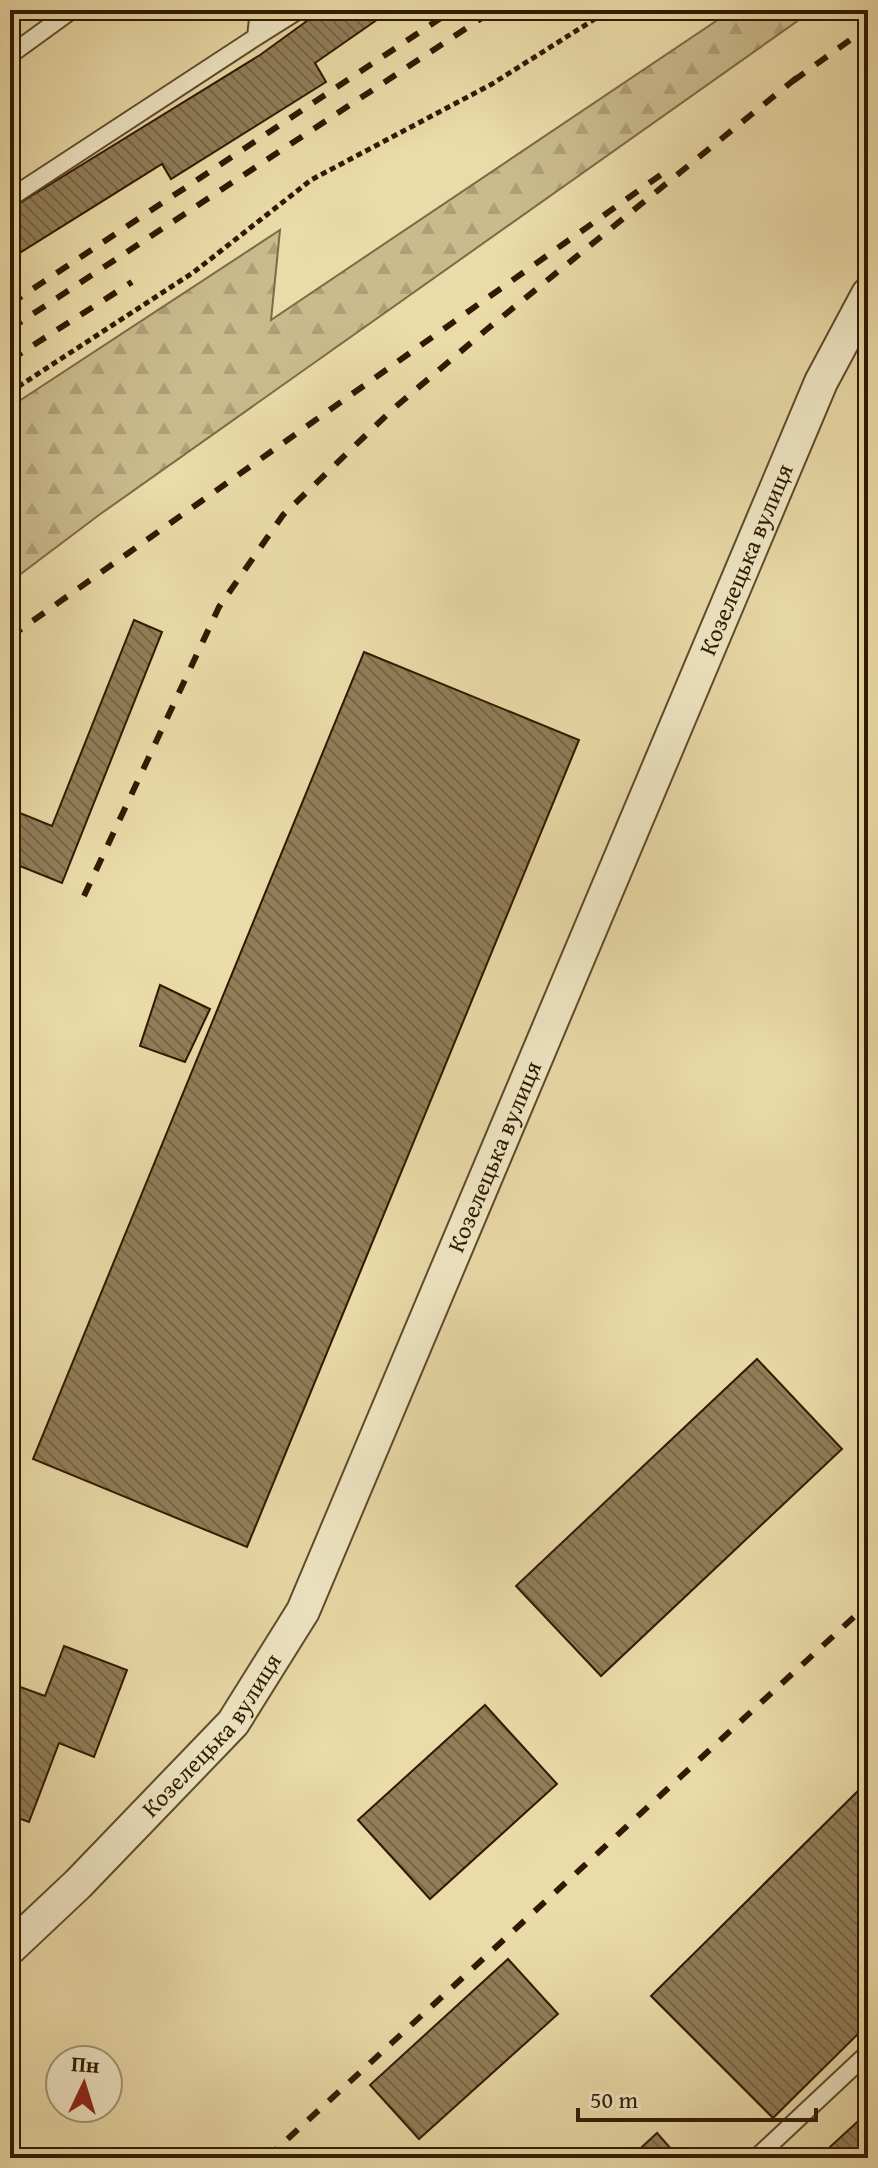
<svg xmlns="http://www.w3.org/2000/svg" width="878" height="2168" font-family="'Gentium Book Plus',serif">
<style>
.forest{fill:url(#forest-firs);stroke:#7d6a46;stroke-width:2}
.building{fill:url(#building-back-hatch);stroke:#301901;stroke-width:2}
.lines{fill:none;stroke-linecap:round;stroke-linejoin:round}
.service-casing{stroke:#5e4a2b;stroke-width:20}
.minor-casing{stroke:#5e4a2b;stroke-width:36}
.path{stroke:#301901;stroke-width:5;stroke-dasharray:6 4;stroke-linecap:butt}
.service{stroke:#f1e8c6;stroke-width:16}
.minor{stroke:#f1e8c6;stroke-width:32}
.rail{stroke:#301901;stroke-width:6;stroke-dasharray:14 14;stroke-linecap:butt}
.labels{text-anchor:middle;stroke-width:6;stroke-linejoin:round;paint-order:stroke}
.street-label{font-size:24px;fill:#301901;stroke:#f1e8c6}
</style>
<defs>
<pattern id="forest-firs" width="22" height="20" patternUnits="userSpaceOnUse" patternTransform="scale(2)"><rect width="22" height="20" fill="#caba8c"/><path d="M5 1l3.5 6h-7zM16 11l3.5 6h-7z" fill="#ae9f77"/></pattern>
<pattern id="building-back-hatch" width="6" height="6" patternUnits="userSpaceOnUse" patternTransform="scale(2)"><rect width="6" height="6" fill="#917e58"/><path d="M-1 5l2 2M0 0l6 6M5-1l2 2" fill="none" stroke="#776646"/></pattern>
</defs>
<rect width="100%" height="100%" fill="#eadba8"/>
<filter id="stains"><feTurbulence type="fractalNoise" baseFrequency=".0025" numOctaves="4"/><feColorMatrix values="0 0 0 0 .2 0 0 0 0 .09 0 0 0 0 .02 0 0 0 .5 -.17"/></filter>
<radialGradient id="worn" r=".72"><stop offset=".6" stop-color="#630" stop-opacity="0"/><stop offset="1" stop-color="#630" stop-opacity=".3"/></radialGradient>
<!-- forest -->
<path class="forest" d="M 726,10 L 813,10 L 99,515 L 10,582 L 10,407 L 280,230 L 271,320 L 719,19 Z"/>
<!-- building -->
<path class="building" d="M 322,10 L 391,10 L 315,63 L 326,82 L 171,179 L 162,164 L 10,259 L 10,209 L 260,55 Z
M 134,620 L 162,632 L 62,883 L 10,862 L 10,809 L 52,826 Z
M 364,652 L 579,740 L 247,1547 L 33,1459 Z
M 160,985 L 210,1009 L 185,1062 L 140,1046 Z
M 757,1359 L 842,1449 L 601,1676 L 516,1586 Z
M 64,1646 L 127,1670 L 94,1757 L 59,1743 L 29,1822 L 10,1815 L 10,1698 L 15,1685 L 45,1696 Z
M 485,1705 L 557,1784 L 430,1899 L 358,1820 Z
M 868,1781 L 868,2024 L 773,2118 L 651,1996 Z
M 508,1959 L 558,2014 L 419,2139 L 370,2085 Z
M 868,2112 L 868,2158 L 818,2158 Z
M 657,2133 L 679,2158 L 630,2158 Z"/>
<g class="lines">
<defs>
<path id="service" d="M 259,10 L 256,37 L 299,10
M 10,55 L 72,10
M 10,198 L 256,37
M 756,2158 L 868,2053"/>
<g id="minor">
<path id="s1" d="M 10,1948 L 78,1884 L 233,1723 L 303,1611 L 821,382 L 868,294"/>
</g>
</defs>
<!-- service casing -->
<use href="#service" class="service-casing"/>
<!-- minor casing -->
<use href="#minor" class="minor-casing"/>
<!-- path -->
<path class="path" d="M 10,392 L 194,272 L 311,180 L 492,84 L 609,10"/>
<!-- service -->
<use href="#service" class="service"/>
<!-- minor -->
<use href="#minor" class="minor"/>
<!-- rail -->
<path class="rail" d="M 793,81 L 868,27
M 10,304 L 453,10
M 10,329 L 494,10
M 10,360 L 132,282
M 10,637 L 669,169
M 84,896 L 219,607 L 283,515 L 393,409 L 486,330 L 800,75
M 267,2158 L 868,1604"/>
</g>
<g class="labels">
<!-- street labels -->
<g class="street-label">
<text dy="8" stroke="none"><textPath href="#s1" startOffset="1590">Козелецька вулиця</textPath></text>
<text dy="8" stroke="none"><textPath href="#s1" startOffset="942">Козелецька вулиця</textPath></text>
<text dy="8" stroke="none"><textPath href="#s1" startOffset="294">Козелецька вулиця</textPath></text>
</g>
</g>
<!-- margin -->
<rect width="878" height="2168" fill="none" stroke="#eadba8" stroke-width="40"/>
<rect x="12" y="12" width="854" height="2144" fill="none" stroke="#301901" stroke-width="4"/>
<rect x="20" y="20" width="838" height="2128" fill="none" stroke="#301901" stroke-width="2"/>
<!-- north arrow -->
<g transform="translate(84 2084) rotate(4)"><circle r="38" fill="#f1e8c6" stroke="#a49577" stroke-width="2"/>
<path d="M0-6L14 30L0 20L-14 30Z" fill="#8f2418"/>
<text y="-12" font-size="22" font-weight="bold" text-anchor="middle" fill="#301901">Пн</text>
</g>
<!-- scale -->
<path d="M578 2108v12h238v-12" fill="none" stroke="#301901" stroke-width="4"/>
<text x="590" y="2108" font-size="24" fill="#301901" stroke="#f1e8c6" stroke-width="6" paint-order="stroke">50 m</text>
<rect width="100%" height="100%" filter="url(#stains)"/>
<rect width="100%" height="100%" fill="url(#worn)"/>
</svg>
